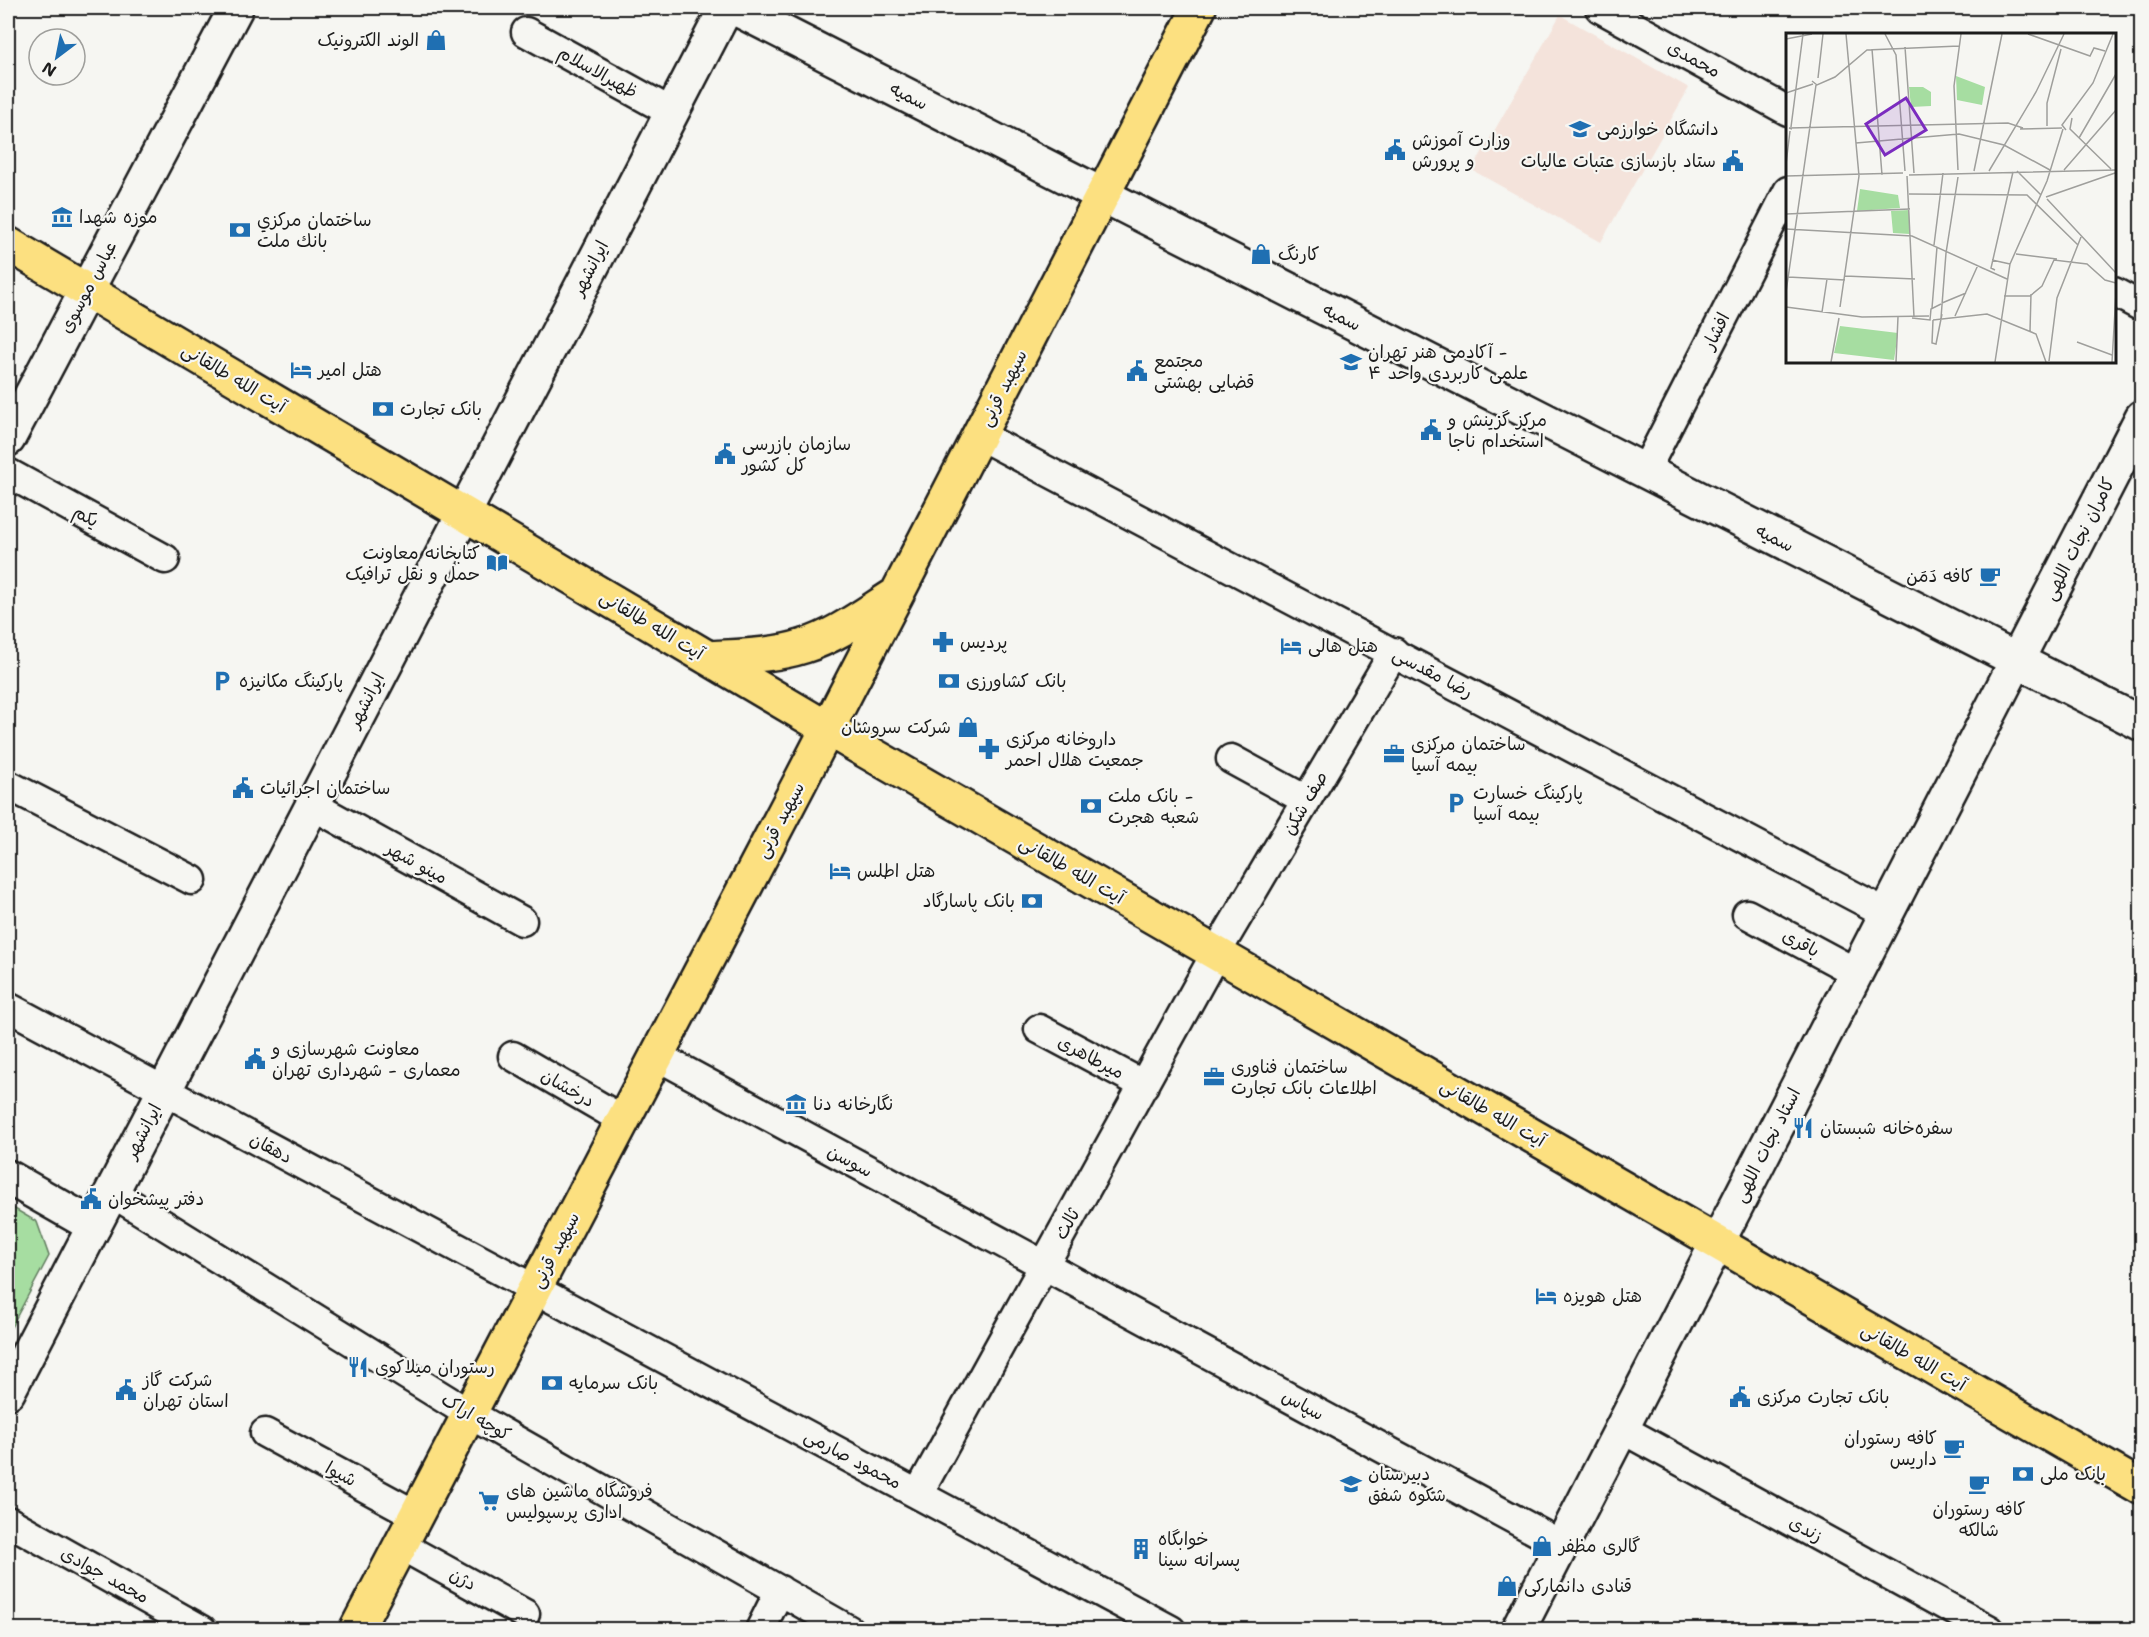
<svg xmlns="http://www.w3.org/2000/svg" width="2149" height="1637" font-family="'Shantell Sans','Playpen Sans Arabic',sans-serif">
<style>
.built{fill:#f4e3db}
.green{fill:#a6dda1;stroke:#617c5e;stroke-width:1.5}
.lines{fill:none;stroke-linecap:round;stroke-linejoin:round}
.minor-casing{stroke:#1c1c1c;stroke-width:33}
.tertiary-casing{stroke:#1c1c1c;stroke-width:38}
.secondary-casing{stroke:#1c1c1c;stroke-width:38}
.primary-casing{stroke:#1c1c1c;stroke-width:38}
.minor{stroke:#f6f6f2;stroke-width:28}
.tertiary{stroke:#f6f6f2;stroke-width:33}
.secondary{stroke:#f6f6f2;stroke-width:33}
.primary{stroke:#fce080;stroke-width:33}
.labels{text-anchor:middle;stroke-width:4.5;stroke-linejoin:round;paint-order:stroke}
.poi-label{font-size:18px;fill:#1c1c1c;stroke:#f6f6f2;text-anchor:start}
.street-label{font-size:18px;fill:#1c1c1c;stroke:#f6f6f2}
.inset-road{fill:none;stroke:#9f9f9c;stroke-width:1.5}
.view{fill:#7b2cbf;fill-opacity:0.15;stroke:#7b2cbf;stroke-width:3}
.inset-edge{fill:none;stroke:#1c1c1c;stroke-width:3}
</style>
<rect width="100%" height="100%" fill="#f6f6f2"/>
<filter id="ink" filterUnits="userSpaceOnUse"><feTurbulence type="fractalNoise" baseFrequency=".0167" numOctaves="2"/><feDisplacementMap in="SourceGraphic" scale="12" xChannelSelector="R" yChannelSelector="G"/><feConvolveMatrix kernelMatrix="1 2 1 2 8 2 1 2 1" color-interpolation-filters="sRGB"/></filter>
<g filter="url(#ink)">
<!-- built -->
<path class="built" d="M 1560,15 L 1689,88 L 1601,242 L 1472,170 Z"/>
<!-- green -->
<path class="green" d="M 8,1205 L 37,1222 L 49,1256 L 8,1333 Z"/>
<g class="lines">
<defs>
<path id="minor" d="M 1600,8 L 1788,111
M 526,32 L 671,112
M 2114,292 L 2142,307
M 979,435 L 1886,913
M 1645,471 L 1788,191
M 8,473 L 165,559
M 1231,759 L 1306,800
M 8,785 L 192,880
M 312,805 L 522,921
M 1747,914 L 1855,972
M 8,1007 L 1171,1630
M 1039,1029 L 1144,1085
M 513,1056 L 623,1120
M 657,1056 L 1562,1545
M 111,1192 L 468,1413 L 849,1630
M 1622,1429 L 1990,1630
M 265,1433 L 416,1515
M 918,1494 L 1216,953 L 1394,652
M 8,1521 L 202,1630
M 400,1545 L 525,1614
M 760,1630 L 780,1590"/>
<path id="tertiary" d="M 8,439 L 236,8
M 8,1177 L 94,1226"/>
<path id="secondary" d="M 735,8 L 2142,724
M 8,1392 L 726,8
M 1518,1630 L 2142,417"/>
<path id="primary" d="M 8,244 L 852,743 L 2142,1488
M 708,658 C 740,656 773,656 804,646 C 837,636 868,612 897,594
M 356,1630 L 799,784 L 1199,8"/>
</defs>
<!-- minor casing -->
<use href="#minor" class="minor-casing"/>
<!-- tertiary casing -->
<use href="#tertiary" class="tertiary-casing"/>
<!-- secondary casing -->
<use href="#secondary" class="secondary-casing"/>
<!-- primary casing -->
<use href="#primary" class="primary-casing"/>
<!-- minor -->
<use href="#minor" class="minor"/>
<!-- tertiary -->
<use href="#tertiary" class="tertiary"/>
<!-- secondary -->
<use href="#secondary" class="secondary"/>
<!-- primary -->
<use href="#primary" class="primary"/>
</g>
</g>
<!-- icons -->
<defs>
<symbol id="shop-bare" viewBox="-9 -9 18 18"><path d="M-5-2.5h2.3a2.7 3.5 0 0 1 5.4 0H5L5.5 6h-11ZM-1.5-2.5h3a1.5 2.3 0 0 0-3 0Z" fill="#1f6fb2" stroke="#f6f6f2" stroke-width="2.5" paint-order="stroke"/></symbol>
<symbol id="university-bare" viewBox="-9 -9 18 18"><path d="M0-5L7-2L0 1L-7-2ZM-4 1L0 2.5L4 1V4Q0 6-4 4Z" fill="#1f6fb2" stroke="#f6f6f2" stroke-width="2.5" paint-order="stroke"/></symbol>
<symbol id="civic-bare" viewBox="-9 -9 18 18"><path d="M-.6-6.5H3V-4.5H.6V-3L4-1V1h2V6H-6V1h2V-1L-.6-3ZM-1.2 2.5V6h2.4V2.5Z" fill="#1f6fb2" stroke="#f6f6f2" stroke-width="2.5" paint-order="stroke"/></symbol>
<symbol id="museum-bare" viewBox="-9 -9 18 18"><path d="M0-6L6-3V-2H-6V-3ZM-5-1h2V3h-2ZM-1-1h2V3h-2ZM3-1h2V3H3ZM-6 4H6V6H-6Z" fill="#1f6fb2" stroke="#f6f6f2" stroke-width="2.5" paint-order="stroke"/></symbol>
<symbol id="bank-bare" viewBox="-9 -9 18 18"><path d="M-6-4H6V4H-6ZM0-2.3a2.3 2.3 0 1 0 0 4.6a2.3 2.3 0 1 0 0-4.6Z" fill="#1f6fb2" stroke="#f6f6f2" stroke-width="2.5" paint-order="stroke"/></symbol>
<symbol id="hotel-bare" viewBox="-9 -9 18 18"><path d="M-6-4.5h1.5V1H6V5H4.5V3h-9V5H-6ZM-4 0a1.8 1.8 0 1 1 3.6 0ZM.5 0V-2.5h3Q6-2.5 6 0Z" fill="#1f6fb2" stroke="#f6f6f2" stroke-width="2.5" paint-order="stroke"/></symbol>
<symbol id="library-bare" viewBox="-9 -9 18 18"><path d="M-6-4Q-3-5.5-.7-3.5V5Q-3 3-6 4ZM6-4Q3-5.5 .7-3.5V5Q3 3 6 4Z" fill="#1f6fb2" stroke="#f6f6f2" stroke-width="2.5" paint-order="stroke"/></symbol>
<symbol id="cafe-bare" viewBox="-9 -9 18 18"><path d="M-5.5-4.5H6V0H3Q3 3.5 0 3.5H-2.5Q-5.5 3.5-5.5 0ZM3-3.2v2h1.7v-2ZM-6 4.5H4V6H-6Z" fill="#1f6fb2" stroke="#f6f6f2" stroke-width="2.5" paint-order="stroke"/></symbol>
<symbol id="pharmacy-bare" viewBox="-9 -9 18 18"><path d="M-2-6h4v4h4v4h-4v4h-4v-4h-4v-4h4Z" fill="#1f6fb2" stroke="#f6f6f2" stroke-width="2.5" paint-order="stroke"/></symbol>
<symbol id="parking-bare" viewBox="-9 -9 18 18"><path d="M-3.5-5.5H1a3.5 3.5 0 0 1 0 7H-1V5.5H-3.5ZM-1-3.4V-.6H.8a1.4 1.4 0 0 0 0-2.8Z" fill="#1f6fb2" stroke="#f6f6f2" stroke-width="2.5" paint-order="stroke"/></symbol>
<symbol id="office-bare" viewBox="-9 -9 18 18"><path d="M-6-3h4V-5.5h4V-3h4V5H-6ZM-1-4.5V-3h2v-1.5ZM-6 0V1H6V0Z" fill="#1f6fb2" stroke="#f6f6f2" stroke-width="2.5" paint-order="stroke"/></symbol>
<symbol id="restaurant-bare" viewBox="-9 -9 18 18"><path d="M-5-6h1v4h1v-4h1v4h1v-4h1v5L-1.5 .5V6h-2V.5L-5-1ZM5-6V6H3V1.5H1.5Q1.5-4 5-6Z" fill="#1f6fb2" stroke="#f6f6f2" stroke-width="2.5" paint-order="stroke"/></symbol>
<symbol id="school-bare" viewBox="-9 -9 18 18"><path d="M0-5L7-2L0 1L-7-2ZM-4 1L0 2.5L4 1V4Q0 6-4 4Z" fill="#1f6fb2" stroke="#f6f6f2" stroke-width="2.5" paint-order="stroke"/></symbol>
<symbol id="supermarket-bare" viewBox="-9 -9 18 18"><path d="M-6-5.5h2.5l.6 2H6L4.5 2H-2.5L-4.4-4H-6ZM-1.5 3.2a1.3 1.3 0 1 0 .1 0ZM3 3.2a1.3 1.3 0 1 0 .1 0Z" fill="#1f6fb2" stroke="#f6f6f2" stroke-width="2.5" paint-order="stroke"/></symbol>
<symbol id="building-bare" viewBox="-9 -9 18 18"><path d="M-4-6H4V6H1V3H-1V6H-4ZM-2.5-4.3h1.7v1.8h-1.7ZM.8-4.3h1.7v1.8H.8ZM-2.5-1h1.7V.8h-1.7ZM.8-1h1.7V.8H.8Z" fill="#1f6fb2" stroke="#f6f6f2" stroke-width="2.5" paint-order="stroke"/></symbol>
</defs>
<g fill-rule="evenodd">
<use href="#shop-bare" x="421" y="25" width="30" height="30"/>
<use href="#university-bare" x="1565" y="114" width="30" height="30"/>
<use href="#civic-bare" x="1380" y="135" width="30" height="30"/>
<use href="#civic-bare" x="1718" y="146" width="30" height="30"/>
<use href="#museum-bare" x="47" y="202" width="30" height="30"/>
<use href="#bank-bare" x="225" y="215" width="30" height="30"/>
<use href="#shop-bare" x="1246" y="239" width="30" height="30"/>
<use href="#university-bare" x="1336" y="347" width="30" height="30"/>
<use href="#hotel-bare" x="286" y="355" width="30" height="30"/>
<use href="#civic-bare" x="1122" y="356" width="30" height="30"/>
<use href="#bank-bare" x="368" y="394" width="30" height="30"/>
<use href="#civic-bare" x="1416" y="415" width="30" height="30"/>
<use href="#civic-bare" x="710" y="439" width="30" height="30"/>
<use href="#library-bare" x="482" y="548" width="30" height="30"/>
<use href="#cafe-bare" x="1975" y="561" width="30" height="30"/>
<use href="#pharmacy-bare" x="928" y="627" width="30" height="30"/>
<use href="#hotel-bare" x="1276" y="631" width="30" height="30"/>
<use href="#parking-bare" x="207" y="666" width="30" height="30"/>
<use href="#bank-bare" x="934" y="666" width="30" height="30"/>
<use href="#shop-bare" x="953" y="712" width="30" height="30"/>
<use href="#pharmacy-bare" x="974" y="734" width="30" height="30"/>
<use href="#office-bare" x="1379" y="739" width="30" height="30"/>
<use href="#civic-bare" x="228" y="773" width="30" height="30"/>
<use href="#parking-bare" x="1441" y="788" width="30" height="30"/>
<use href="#bank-bare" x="1076" y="791" width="30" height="30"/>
<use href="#hotel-bare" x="825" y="856" width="30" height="30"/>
<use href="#bank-bare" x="1017" y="886" width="30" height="30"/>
<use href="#civic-bare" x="240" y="1044" width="30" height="30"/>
<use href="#office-bare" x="1199" y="1062" width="30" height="30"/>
<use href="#museum-bare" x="781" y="1089" width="30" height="30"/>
<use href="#restaurant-bare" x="1788" y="1113" width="30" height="30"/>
<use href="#civic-bare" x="76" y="1184" width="30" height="30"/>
<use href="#hotel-bare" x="1531" y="1281" width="30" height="30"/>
<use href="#restaurant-bare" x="343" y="1352" width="30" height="30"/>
<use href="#bank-bare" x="537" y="1368" width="30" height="30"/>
<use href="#civic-bare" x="111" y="1375" width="30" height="30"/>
<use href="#civic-bare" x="1725" y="1382" width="30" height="30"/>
<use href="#cafe-bare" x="1939" y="1433" width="30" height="30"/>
<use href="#bank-bare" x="2008" y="1459" width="30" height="30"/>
<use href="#school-bare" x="1336" y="1469" width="30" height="30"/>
<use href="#cafe-bare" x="1964" y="1469" width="30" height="30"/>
<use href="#supermarket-bare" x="474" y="1486" width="30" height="30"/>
<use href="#shop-bare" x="1527" y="1531" width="30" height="30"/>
<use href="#building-bare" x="1126" y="1534" width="30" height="30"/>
<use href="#shop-bare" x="1492" y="1571" width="30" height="30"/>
</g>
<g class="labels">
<!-- poi labels -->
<g class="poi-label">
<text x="419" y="46" text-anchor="end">الوند الکترونیک</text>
<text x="1597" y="135">دانشگاه خوارزمی</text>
<text x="1412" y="146">وزارت آموزش<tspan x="1412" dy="21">و پرورش</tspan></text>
<text x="1716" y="167" text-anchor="end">ستاد بازسازی عتبات عالیات</text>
<text x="79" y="223">موزه شهدا</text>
<text x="257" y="226">ساختمان مركزي<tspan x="257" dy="21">بانك ملت</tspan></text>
<text x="1278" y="260">کارنگ</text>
<text x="1368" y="358">آکادمی هنر تهران -<tspan x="1368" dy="21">علمی کاربردی واحد ۴</tspan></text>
<text x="1154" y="367">مجتمع<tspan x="1154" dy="21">قضایی بهشتی</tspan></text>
<text x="318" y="376">هتل امیر</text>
<text x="400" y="415">بانک تجارت</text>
<text x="1448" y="426">مرکز گزینش و<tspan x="1448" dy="21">استخدام ناجا</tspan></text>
<text x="742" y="450">سازمان بازرسی<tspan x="742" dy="21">کل کشور</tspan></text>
<text x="480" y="559" text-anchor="end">کتابخانه معاونت<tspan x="480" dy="21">حمل و نقل ترافیک</tspan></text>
<text x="1973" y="582" text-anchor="end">کافه دَمَن</text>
<text x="960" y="648">پردیس</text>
<text x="1308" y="652">هتل هالی</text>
<text x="239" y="687">پارکینگ مکانیزه</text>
<text x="966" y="687">بانک کشاورزی</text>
<text x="951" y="733" text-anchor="end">شرکت سروشان</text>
<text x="1006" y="745">داروخانه مرکزی<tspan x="1006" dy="21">جمعیت هلال احمر</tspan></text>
<text x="1411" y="750">ساختمان مرکزی<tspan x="1411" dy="21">بیمه آسیا</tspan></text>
<text x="260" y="794">ساختمان اجرائیات</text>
<text x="1473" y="799">پارکینگ خسارت<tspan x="1473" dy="21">بیمه آسیا</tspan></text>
<text x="1108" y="802">بانک ملت -<tspan x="1108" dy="21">شعبه هجرت</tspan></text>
<text x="857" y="877">هتل اطلس</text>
<text x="1015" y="907" text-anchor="end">بانک پاسارگاد</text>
<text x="272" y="1055">معاونت شهرسازی و<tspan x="272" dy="21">معماری - شهرداری تهران</tspan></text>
<text x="1231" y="1073">ساختمان فناوری<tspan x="1231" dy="21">اطلاعات بانک تجارت</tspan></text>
<text x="813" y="1110">نگارخانه دنا</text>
<text x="1820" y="1134">سفره‌خانه شبستان</text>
<text x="108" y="1205">دفتر پیشخوان</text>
<text x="1563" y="1302">هتل هویزه</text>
<text x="375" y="1373">رستوران میلاکوی</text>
<text x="143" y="1386">شرکت گاز<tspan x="143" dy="21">استان تهران</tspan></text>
<text x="569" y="1389">بانک سرمایه</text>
<text x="1757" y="1403">بانک تجارت مرکزی</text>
<text x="1937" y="1444" text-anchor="end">کافه رستوران<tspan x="1937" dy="21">داریس</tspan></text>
<text x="1368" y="1480">دبیرستان<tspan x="1368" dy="21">شکوه شفق</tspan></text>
<text x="2040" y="1480">بانک ملی</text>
<text x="506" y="1497">فروشگاه ماشین های<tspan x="506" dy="21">اداری پرسپولیس</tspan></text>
<text x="1979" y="1515" text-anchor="middle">کافه رستوران<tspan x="1979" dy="21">شالکه</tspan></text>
<text x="1158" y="1545">خوابگاه<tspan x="1158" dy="21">پسرانه سینا</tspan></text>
<text x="1559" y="1552">گالری مظفر</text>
<text x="1524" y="1592">قنادی دانمارکی</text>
</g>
<!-- street labels -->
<g class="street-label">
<text transform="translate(1694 59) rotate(29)" y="6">محمدی</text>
<text transform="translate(598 72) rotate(29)" y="6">ظهیرالاسلام</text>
<text transform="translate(909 96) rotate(27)" y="6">سمیه</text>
<text transform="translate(590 268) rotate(-63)" y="6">ایرانشهر</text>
<text transform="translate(88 287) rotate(-62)" y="6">عباس موسوی</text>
<text transform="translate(1342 317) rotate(27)" y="6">سمیه</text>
<text transform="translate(1716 331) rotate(-63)" y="6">افشار</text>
<text transform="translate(234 378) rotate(31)" y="6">آیت الله طالقانی</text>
<text transform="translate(1003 388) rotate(-63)" y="6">سپهبد قرنی</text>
<text transform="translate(86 516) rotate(29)" y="6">یکم</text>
<text transform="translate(1775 538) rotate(27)" y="6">سمیه</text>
<text transform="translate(2079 539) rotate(-63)" y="6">کامران نجات اللهی</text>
<text transform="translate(652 625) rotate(31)" y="6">آیت الله طالقانی</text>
<text transform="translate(1433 673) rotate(28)" y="6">رضا مقدسی</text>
<text transform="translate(366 700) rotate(-63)" y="6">ایرانشهر</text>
<text transform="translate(1305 803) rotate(-59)" y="6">صف شکن</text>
<text transform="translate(780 820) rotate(-62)" y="6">سپهبد قرنی</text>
<text transform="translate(417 863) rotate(29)" y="6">مینو شهر</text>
<text transform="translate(1072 870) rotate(30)" y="6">آیت الله طالقانی</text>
<text transform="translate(1801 943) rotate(28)" y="6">باقری</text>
<text transform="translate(1091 1057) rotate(28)" y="6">میرطاهری</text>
<text transform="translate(568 1088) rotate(30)" y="6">درخشان</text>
<text transform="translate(1493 1113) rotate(30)" y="6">آیت الله طالقانی</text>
<text transform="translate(143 1131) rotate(-63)" y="6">ایرانشهر</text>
<text transform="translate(1767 1145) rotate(-63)" y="6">استاد نجات اللهی</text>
<text transform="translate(271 1148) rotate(28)" y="6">دهقان</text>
<text transform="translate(850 1161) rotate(28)" y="6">سوسن</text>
<text transform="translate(1067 1224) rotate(-61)" y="6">ثالث</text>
<text transform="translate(555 1250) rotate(-62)" y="6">سپهبد قرنی</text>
<text transform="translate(1914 1357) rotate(30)" y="6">آیت الله طالقانی</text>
<text transform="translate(1303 1405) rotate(28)" y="6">سپاس</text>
<text transform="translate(476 1417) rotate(30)" y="6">کوچه اراک</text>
<text transform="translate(853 1459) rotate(28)" y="6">محمود صارمی</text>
<text transform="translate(341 1474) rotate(28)" y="6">شیوا</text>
<text transform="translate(1806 1529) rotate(29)" y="6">زندی</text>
<text transform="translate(105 1575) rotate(29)" y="6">محمد جوادی</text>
<text transform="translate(463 1579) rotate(29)" y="6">دژن</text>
</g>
</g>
<!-- overview -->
<g transform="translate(1786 33)">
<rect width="330" height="330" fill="#f6f6f2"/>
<path d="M 170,43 L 199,54 L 196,72 L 171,67 ZM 123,54 L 137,54 L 145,59 L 145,73 L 125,74 ZM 74,156 L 112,162 L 114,175 L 71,178 ZM 123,177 L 124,201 L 107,200 L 105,178 ZM 54,293 L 112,300 L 108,327 L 48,320 Z" fill="#a6dda1"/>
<path class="inset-road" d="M 99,1 L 110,22 L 119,138M 242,1 L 304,23 L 308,15 L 319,18M 0,6 L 26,1M 119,14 L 128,140M 86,16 L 96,142M 32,45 L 37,1M 26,48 L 31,52 L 49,44 L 81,17 L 173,13M 0,60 L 27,51M 286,85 L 284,96 L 325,136M 261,93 L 261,70 L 275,16M 5,94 L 17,1M 6,96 L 3,95 L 222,90 L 237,95M 234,96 L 276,95M 280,97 L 276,92 L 307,50 L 327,1M 293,105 L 330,41M 70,110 L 173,101 L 218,112 L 264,137M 0,131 L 4,98M 172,137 L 168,53 L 175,1M 278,137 L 330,77M 188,138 L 216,1M 203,138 L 250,59 L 278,1M 231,138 L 255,162M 123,142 L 330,137M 0,143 L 117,140M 121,143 L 128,284M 123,161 L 241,162 L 292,212M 260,164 L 329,140M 261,166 L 330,240M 0,181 L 124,176M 0,196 L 126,203 L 221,246M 148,212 L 157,140M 230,221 L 271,226M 206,227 L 224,231M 209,237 L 205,235 L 227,139M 59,243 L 129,246M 2,244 L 59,247M 0,259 L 30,52M 218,263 L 244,263 L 256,253 L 268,227 L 301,231 L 319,247 L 330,250M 156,270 L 180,260M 0,274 L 76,284 L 143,283M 54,274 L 73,143 L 60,1M 146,275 L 151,214M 36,279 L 41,246M 169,283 L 192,232M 126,285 L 144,287 L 145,276 L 155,271M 155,285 L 160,220 L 172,144M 147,287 L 201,281 L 250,301 L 260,329M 147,287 L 146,310 L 150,311 L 156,281M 244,298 L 245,261M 291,309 L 326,322M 263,328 L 271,265 L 295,204M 45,329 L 53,285M 110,329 L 112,284M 209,329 L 224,231 L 261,148 L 277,96M 326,329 L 330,260"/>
<path class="view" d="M 120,65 L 140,97 L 99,122 L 80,91 Z"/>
<rect width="330" height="330" class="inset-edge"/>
</g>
<!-- margin -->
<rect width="2149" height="1637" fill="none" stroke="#f6f6f2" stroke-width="30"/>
<rect x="15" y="15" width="2119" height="1607" fill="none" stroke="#1c1c1c" stroke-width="2" filter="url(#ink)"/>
<!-- north arrow -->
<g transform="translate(57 57) rotate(212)"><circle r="28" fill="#f6f6f2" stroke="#9f9f9c" stroke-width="1.5"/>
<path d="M0-4.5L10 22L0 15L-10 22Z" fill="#1f6fb2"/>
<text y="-9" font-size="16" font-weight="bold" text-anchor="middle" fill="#1c1c1c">N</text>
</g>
</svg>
